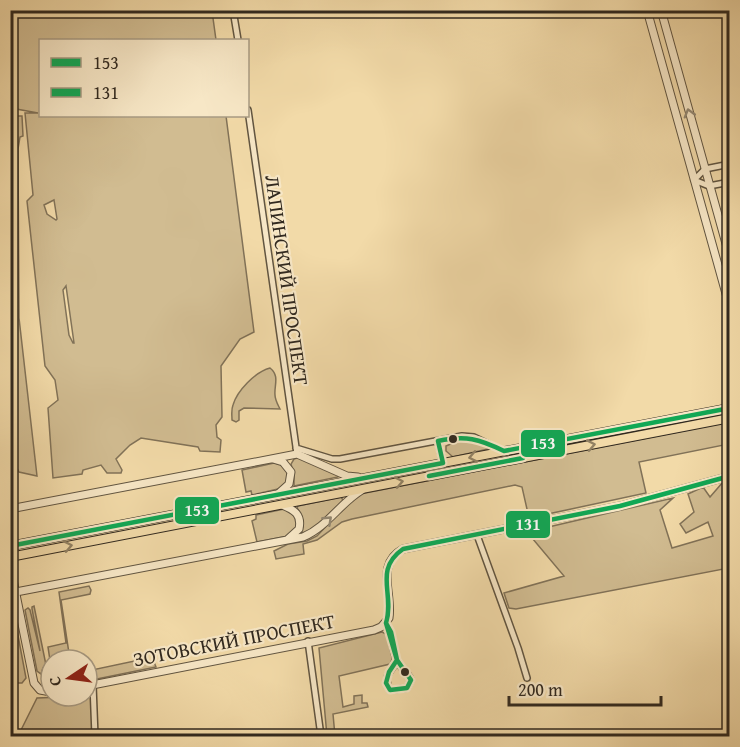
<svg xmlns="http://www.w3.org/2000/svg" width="740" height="747" font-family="'Gentium Book Plus',serif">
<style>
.green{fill:#d1bc91;stroke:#817258;stroke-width:1.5;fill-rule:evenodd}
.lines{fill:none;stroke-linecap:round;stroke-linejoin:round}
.minor-casing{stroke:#615541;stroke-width:8}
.tertiary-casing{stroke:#615541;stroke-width:9}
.primary-casing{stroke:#31291f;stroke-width:10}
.minor{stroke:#f7e7c6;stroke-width:5}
.tertiary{stroke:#f7e7c6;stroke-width:7}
.primary{stroke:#f2daa8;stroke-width:8}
.bus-1-casing{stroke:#f7e7c6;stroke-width:9}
.bus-2-casing{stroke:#f7e7c6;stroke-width:9}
.bus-1{stroke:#10a855;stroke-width:4.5}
.bus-2{stroke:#10a855;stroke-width:4.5}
.oneway{stroke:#948872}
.oneway2{stroke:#928264}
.bus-dot{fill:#31291f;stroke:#f7e7c6;stroke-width:2}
.labels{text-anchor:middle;stroke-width:4.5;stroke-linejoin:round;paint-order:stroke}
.street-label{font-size:20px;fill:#31291f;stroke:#f7e7c6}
.line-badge{stroke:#f7e7c6;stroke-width:2}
.badge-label{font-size:16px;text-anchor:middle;font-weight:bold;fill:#fff}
</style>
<rect width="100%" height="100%" fill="#f2daa8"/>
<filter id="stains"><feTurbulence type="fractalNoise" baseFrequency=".00333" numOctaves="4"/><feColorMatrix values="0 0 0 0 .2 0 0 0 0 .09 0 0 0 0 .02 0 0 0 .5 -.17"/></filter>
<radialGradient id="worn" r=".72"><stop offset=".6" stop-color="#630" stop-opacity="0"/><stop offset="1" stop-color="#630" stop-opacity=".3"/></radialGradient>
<!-- green -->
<path class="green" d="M 10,11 L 212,11 L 216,40 L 40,40 L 40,116 L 226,116 L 254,332 L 240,339 L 221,366 L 222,417 L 216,425 L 217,437 L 221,440 L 220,452 L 200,451 L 198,447 L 141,438 L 130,445 L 116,459 L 122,470 L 121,473 L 107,473 L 101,465 L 83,470 L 82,474 L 53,478 L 48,408 L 58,400 L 55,380 L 45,366 L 27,201 L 33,195 L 25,113 L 38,113 L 11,108 ZM 54,200 L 57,219 L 56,220 L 47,214 L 44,205 ZM 66,286 L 74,343 L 73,343 L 69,335 L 63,290 Z
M 14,116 L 22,116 L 23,136 L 20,137 L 18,149 L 19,318 L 37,476 L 19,472 L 12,458 L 11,441 L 11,313 L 14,331 L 13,216 Z
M 270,368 C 280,376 274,385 275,395 C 275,400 278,405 280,409 L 244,408 L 239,411 L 239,420 L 236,422 L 232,420 C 232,415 231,410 233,405 C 237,391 255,372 270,368 Z
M 729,422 L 729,444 L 639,462 L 646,493 L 529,518 L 522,487 L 515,485 L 352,519 L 342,522 L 317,540 L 303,544 L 304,554 L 276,559 L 274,551 L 288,544 L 307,541 L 317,536 L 352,499 L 360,494 Z
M 460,440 L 472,440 L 488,446 L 488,449 L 453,457 L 446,451 L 446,446 Z
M 300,457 L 338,475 L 338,477 L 294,486 L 294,476 L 291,464 L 294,459 Z
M 274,463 L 280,464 L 287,472 L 287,482 L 278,489 L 252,495 L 251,491 L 246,492 L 242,470 Z
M 729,481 L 729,568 L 516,609 L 509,608 L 504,593 L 564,576 L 527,532 L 673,498 L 660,510 L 672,548 L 713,536 L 708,522 L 686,533 L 680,524 L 694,512 L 688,494 L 703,487 L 710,497 L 723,482 Z
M 341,497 L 343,500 L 318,528 L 301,534 C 304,524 304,518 297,508 L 298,506 Z
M 284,509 L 290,511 L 297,518 L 296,528 L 288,536 L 257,542 L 252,521 L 256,519 L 256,515 Z
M 89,586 L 91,590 L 90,594 L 61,600 L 70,660 L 51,660 L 51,667 L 48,647 L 66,643 L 59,592 Z
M 10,593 L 26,678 L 22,683 L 18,683 C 6,670 10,612 10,593 Z
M 34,606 L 46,665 L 45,669 L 43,668 L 41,674 L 37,671 L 25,610 L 28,608 L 30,610 L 40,651 L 32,609 L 32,607 Z
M 382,632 L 388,635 L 393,657 L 390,664 L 339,676 L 343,707 L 354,704 L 354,696 L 362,695 L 362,703 L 367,703 L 368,707 L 333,714 L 335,736 L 327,736 L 319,648 Z
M 144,659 L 154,662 L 156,667 L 87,681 L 87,671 Z
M 87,691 L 92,692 L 92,736 L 21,736 L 19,734 L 37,698 L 87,696 Z"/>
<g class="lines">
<defs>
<path id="minor" d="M 233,10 L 238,40
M 248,110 L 297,454
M 730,164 L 705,169 L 694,180 L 709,186 L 730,182
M 438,441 L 443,463
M 296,448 L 332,459 L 340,459 L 462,436 L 474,437 L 503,451
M 477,535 L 518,648 L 527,678
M 386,623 C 393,635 391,648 397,661 C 400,668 408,672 411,680 L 407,688 L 390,690 C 383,678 389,672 397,662
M 308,641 L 321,736
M 93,685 L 95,736"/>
<path id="tertiary" d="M 647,10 L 730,308
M 661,10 L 730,258
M 273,459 L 283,462 L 291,472 L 289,484 L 279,493
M 282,505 C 295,510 302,515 299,529 L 288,539
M 10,509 L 297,454 L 347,476 L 358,477
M 10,565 L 34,683 L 40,690 L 51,692
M 16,592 L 303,537 C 327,527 340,503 362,490
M 87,686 L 374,630 L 381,627 L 389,618 C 393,593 375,564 403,549 L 620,506 L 730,476"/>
<path id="primary" d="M 10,546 L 730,408
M 10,557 L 730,418"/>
</defs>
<!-- minor casing -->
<use href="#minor" class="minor-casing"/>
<!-- tertiary casing -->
<use href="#tertiary" class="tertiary-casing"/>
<!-- primary casing -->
<use href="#primary" class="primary-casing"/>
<!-- minor -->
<use href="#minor" class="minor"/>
<!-- tertiary -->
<use href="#tertiary" class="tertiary"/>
<!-- primary -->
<use href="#primary" class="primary"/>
<defs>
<path id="bus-1" d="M 429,476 L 523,458
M 10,546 L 443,463 L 438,441 C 466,435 479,439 504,451 L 730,408"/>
<path id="bus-2" d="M 386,623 C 395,594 373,570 403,549 L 620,506 L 730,476
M 386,623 L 391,632 L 397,660 Z
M 397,660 L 411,680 L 407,688 L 390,690 L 386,683 L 389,672 Z"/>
</defs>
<!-- bus-1 casing -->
<use href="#bus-1" class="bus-1-casing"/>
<!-- bus-2 casing -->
<use href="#bus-2" class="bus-2-casing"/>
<!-- bus-1 -->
<use href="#bus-1" class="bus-1"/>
<!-- bus-2 -->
<use href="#bus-2" class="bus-2"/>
</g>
<!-- one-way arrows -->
<defs><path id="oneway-chevron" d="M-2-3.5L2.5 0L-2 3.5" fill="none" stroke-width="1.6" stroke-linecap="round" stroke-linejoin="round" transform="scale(1.5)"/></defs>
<g class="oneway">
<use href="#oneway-chevron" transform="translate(689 113) rotate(-106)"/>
<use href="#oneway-chevron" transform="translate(328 520) rotate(-43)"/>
</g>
<g class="oneway2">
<use href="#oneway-chevron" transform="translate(591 445) rotate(-11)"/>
<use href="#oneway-chevron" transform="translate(473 457) rotate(169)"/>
<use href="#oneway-chevron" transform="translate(399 482) rotate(-11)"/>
<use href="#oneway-chevron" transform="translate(68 546) rotate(-11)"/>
</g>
<!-- markers -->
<g class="bus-dot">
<circle cx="453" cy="439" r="5"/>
<circle cx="405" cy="672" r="5"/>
</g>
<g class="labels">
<!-- street labels -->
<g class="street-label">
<text transform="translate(287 280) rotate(82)" y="7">ЛАПИНСКИЙ ПРОСПЕКТ</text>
<text transform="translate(234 640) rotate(-11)" y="7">ЗОТОВСКИЙ ПРОСПЕКТ</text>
</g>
</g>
<g class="line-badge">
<rect x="520" y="429" width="46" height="29" rx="6" fill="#10a855"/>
<rect x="174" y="496" width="46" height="29" rx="6" fill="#10a855"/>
<rect x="505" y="510" width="46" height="29" rx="6" fill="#10a855"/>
</g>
<g class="badge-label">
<text x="543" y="449">153</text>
<text x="197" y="516">153</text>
<text x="528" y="530">131</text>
</g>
<!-- margin -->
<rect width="740" height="747" fill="none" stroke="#f2daa8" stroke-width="36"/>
<rect x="12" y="12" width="716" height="723" fill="none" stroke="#31291f" stroke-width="3"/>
<rect x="18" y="18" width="704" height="711" fill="none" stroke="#31291f" stroke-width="1.5"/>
<!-- legend -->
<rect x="39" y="39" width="210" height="78" fill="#f7e7c6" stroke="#a89b83" stroke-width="1.5"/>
<rect x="51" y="58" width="30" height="9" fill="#10a855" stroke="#a89b83" stroke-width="1.5"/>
<text x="93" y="69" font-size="18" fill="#31291f">153</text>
<rect x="51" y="88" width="30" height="9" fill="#10a855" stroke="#a89b83" stroke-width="1.5"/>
<text x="93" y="99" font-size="18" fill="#31291f">131</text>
<!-- north arrow -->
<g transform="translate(69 678) rotate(257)"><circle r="28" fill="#f7e7c6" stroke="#a89b83" stroke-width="1.5"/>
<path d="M0-4.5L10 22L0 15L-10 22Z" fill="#8f2418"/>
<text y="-9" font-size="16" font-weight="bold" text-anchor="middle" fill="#31291f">С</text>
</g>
<!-- scale -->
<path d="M509 696v9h152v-9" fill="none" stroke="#31291f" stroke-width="3"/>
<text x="518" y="696" font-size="18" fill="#31291f" stroke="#f7e7c6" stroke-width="4.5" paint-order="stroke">200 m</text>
<rect width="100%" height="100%" filter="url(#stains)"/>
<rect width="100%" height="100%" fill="url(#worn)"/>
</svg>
